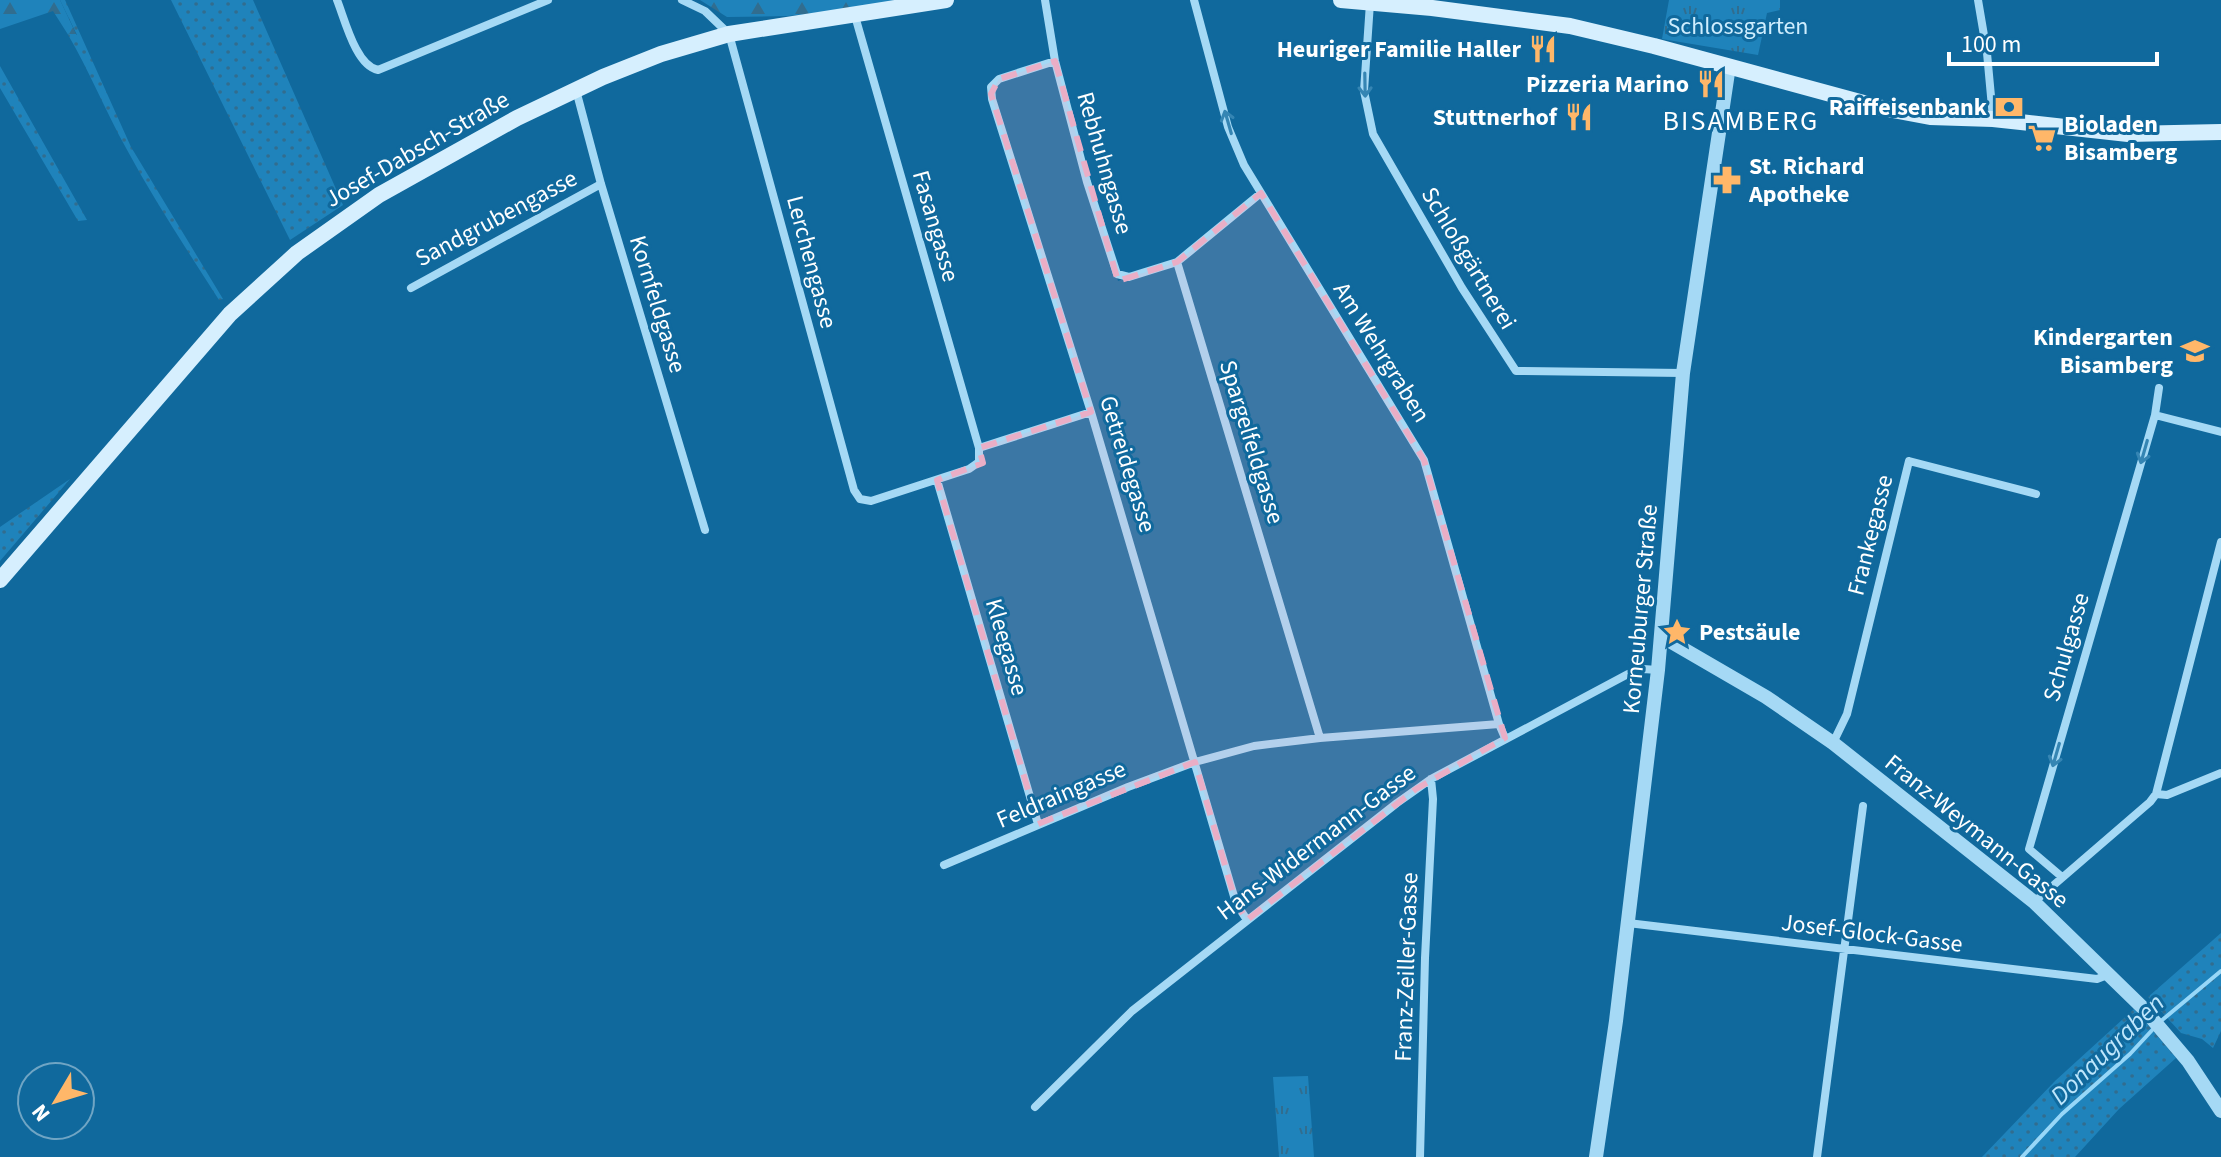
<svg xmlns="http://www.w3.org/2000/svg" width="2221" height="1157" font-family="'Source Sans 3',sans-serif">
<style>
.grass{fill:url(#grass-dots)}
.forest{fill:url(#forest-firs)}
.park{fill:url(#park-tufts)}
.lines{fill:none;stroke-linecap:round;stroke-linejoin:round}
.stream{stroke:#97d7f8;stroke-width:4}
.minor{stroke:#a5d9f5;stroke-width:8}
.tertiary{stroke:#a5d9f5;stroke-width:14}
.secondary{stroke:#d6effe;stroke-width:16}
.oneway{stroke:#3585b3}
.marked{fill:#eaaec6;fill-opacity:0.2;stroke:#eaaec6;stroke-width:6;stroke-dasharray:16 10;stroke-linejoin:round}
.labels{text-anchor:middle;stroke-width:6;stroke-linejoin:round;paint-order:stroke}
.park-label{font-size:24px;fill:#ceedfe;stroke:#10699d}
.poi-label{font-size:24px;font-weight:bold;fill:#fff;stroke:#10699d;text-anchor:end}
.street-label{font-size:24px;fill:#fff;stroke:#10699d}
.water-label{font-size:26px;font-style:italic;fill:#bee6fc;stroke:#10699d}
.quarter-label{font-size:28px;letter-spacing:2px;fill:#fff;stroke:#10699d}
</style>
<defs>
<pattern id="grass-dots" width="8" height="8" patternUnits="userSpaceOnUse" patternTransform="scale(2)"><rect width="8" height="8" fill="#1f83bb"/><path d="M2 2h.1M6 6h.1" fill="none" stroke="#316d8f" stroke-width="1.8" stroke-linecap="round"/></pattern>
<pattern id="forest-firs" width="22" height="20" patternUnits="userSpaceOnUse" patternTransform="scale(2)"><rect width="22" height="20" fill="#1f83bb"/><path d="M5 1l3.5 6h-7zM16 11l3.5 6h-7z" fill="#316d8f"/></pattern>
<pattern id="park-tufts" width="24" height="20" patternUnits="userSpaceOnUse" patternTransform="scale(2)"><rect width="24" height="20" fill="#1f83bb"/><path d="M3 7l-1-3M5 7V3M7 7l1-3M15 17l-1-3M17 17v-4M19 17l1-3" fill="none" stroke="#316d8f"/></pattern>
</defs>
<rect width="100%" height="100%" fill="#10699d"/>
<!-- grass -->
<path class="grass" d="M 60,0 L 65,0 L 131,147 L 223,299 L 219,300 C 187,250 154,200 126,148 C 105,110 89,70 67,33 L 77,35 Z
M 171,0 L 253,0 L 343,205 L 290,240 Z
M 0,66 L 87,220 L 78,221 L 0,88 Z
M 70,479 L 0,561 L 0,527 Z
M 2221,933 L 2221,1031 L 2213,1048 L 2202,1039 L 2181,1033 L 2148,997 Z
M 2134,1009 L 2176,1058 L 2119,1109 L 2075,1157 L 1982,1157 L 2055,1081 Z"/>
<!-- forest -->
<path class="forest" d="M 0,0 L 60,0 L 77,36 L 67,33 L 53,11 L 0,29 Z
M 700,0 L 893,0 L 894,4 L 787,16 L 727,17 Z"/>
<!-- park -->
<path class="park" d="M 1669,0 L 1780,0 L 1780,10 L 1767,13 L 1758,55 L 1662,39 Z
M 1308,1076 L 1314,1157 L 1279,1157 L 1273,1077 Z"/>
<g class="lines">
<!-- stream -->
<path class="stream" d="M 2161,1021 L 2221,971
M 2022,1157 L 2062,1114 L 2130,1054 L 2155,1027"/>
<!-- minor -->
<path class="minor" d="M 337,0 C 345,20 356,66 378,70 L 548,0
M 682,0 L 705,11 L 729,34 L 854,490 L 860,499 L 871,501 L 969,469 L 979,462 L 979,448 L 1091,412
M 1045,0 L 1055,61 L 1087,182 L 1117,274 L 1129,277 L 1177,262 L 1261,193
M 1194,0 L 1228,127 L 1244,165 L 1424,460 L 1499,724 L 1505,738
M 1978,0 L 1987,53 L 1993,118
M 1370,3 L 1364,91 L 1373,134 L 1462,288 L 1516,371 L 1683,373
M 855,16 L 979,448
M 1055,61 L 999,79 L 991,87 L 992,99 L 1091,412 L 1236,903 L 1247,920
M 576,90 L 601,184 L 705,530
M 1177,262 L 1320,738
M 411,288 L 601,184
M 2155,415 L 2159,388
M 937,480 L 1038,824
M 1833,743 L 1847,714 L 1909,461 L 2036,494
M 2156,794 L 2167,795 L 2221,773
M 944,865 L 1128,787 L 1195,762 L 1254,746 L 1320,738 L 1499,724
M 2062,877 L 2029,849 L 2155,415 L 2221,432
M 2034,902 L 2150,802 L 2156,794 L 2221,542
M 1628,923 L 2097,979 L 2110,974
M 1035,1107 L 1132,1011 L 1397,803 L 1431,779 L 1628,674 L 1643,669 L 1658,670
M 1420,1157 L 1425,958 L 1433,799 L 1431,779
M 1817,1157 L 1863,806"/>
<!-- tertiary -->
<path class="tertiary" d="M 1661,636 L 1766,697 L 1833,743 L 2034,902 L 2143,1008 L 2188,1061 L 2221,1111
M 1596,1157 L 1616,1021 L 1658,670 L 1683,373 L 1729,66"/>
<!-- secondary -->
<path class="secondary" d="M 1341,0 L 1432,8 L 1570,26 L 1654,46 L 1882,108 L 1930,117 L 1993,119 L 2128,134 L 2221,132
M 0,580 L 230,314 L 297,253 L 379,195 L 517,118 L 603,77 L 661,54 L 729,34 L 946,0"/>
</g>
<!-- one-way arrows -->
<defs><path id="oneway-shaft" d="M-6 0H5M1.5-3L5.5 0L1.5 3" fill="none" stroke-width="1.6" stroke-linecap="round" stroke-linejoin="round" transform="scale(2)"/></defs>
<g class="oneway">
<use href="#oneway-shaft" transform="translate(1365 85) rotate(89)"/>
<use href="#oneway-shaft" transform="translate(1228 122) rotate(-106)"/>
<use href="#oneway-shaft" transform="translate(2144 452) rotate(106)"/>
<use href="#oneway-shaft" transform="translate(2056 755) rotate(106)"/>
</g>
<!-- marked area -->
<path class="marked" d="M 1055,61 L 1118,281 L 1177,262 L 1261,193 L 1424,460 L 1505,738 L 1416,789 L 1247,920 L 1236,903 L 1195,762 L 1038,824 L 937,480 L 983,463 L 979,448 L 1091,412 L 991,94 L 999,79 Z"/>
<!-- icons -->
<defs>
<symbol id="restaurant-bare" viewBox="-9 -9 18 18"><path d="M-5-6h1v4h1v-4h1v4h1v-4h1v5L-1.5 .5V6h-2V.5L-5-1ZM5-6V6H3V1.5H1.5Q1.5-4 5-6Z" fill="#ffb769" stroke="#10699d" stroke-width="2.5" paint-order="stroke"/></symbol>
<symbol id="bank-bare" viewBox="-9 -9 18 18"><path d="M-6-4H6V4H-6ZM0-2.3a2.3 2.3 0 1 0 0 4.6a2.3 2.3 0 1 0 0-4.6Z" fill="#ffb769" stroke="#10699d" stroke-width="2.5" paint-order="stroke"/></symbol>
<symbol id="supermarket-bare" viewBox="-9 -9 18 18"><path d="M-6-5.5h2.5l.6 2H6L4.5 2H-2.5L-4.4-4H-6ZM-1.5 3.2a1.3 1.3 0 1 0 .1 0ZM3 3.2a1.3 1.3 0 1 0 .1 0Z" fill="#ffb769" stroke="#10699d" stroke-width="2.5" paint-order="stroke"/></symbol>
<symbol id="pharmacy-bare" viewBox="-9 -9 18 18"><path d="M-2-6h4v4h4v4h-4v4h-4v-4h-4v-4h4Z" fill="#ffb769" stroke="#10699d" stroke-width="2.5" paint-order="stroke"/></symbol>
<symbol id="school-bare" viewBox="-9 -9 18 18"><path d="M0-5L7-2L0 1L-7-2ZM-4 1L0 2.5L4 1V4Q0 6-4 4Z" fill="#ffb769" stroke="#10699d" stroke-width="2.5" paint-order="stroke"/></symbol>
<symbol id="sight-bare" viewBox="-9 -9 18 18"><path d="M0-6L1.8-2.2L6-1.7L2.9 1.2L3.7 5.4L0 3.3L-3.7 5.4L-2.9 1.2L-6-1.7L-1.8-2.2Z" fill="#ffb769" stroke="#10699d" stroke-width="2.5" paint-order="stroke"/></symbol>
</defs>
<g fill-rule="evenodd">
<use href="#restaurant-bare" x="1523" y="29" width="40" height="40"/>
<use href="#restaurant-bare" x="1691" y="64" width="40" height="40"/>
<use href="#bank-bare" x="1989" y="87" width="40" height="40"/>
<use href="#restaurant-bare" x="1559" y="97" width="40" height="40"/>
<use href="#supermarket-bare" x="2022" y="118" width="40" height="40"/>
<use href="#pharmacy-bare" x="1707" y="160" width="40" height="40"/>
<use href="#school-bare" x="2175" y="331" width="40" height="40"/>
<use href="#sight-bare" x="1657" y="612" width="40" height="40"/>
</g>
<g class="labels">
<!-- park labels -->
<g class="park-label">
<text x="1738" y="34">Schlossgarten</text>
</g>
<!-- poi labels -->
<g class="poi-label">
<text x="1521" y="57">Heuriger Familie Haller</text>
<text x="1689" y="92">Pizzeria Marino</text>
<text x="1987" y="115">Raiffeisenbank</text>
<text x="1557" y="125">Stuttnerhof</text>
<text x="2064" y="132" text-anchor="start">Bioladen<tspan x="2064" dy="28">Bisamberg</tspan></text>
<text x="1749" y="174" text-anchor="start">St. Richard<tspan x="1749" dy="28">Apotheke</tspan></text>
<text x="2173" y="345">Kindergarten<tspan x="2173" dy="28">Bisamberg</tspan></text>
<text x="1699" y="640" text-anchor="start">Pestsäule</text>
</g>
<!-- street labels -->
<g class="street-label">
<text transform="translate(417 149) rotate(-30)" y="8">Josef-Dabsch-Straße</text>
<text transform="translate(1105 163) rotate(74)" y="8">Rebhuhngasse</text>
<text transform="translate(496 218) rotate(-28)" y="8">Sandgrubengasse</text>
<text transform="translate(936 226) rotate(74)" y="8">Fasangasse</text>
<text transform="translate(1469 258) rotate(59)" y="8">Schloßgärtnerei</text>
<text transform="translate(812 262) rotate(75)" y="8">Lerchengasse</text>
<text transform="translate(658 304) rotate(73)" y="8">Kornfeldgasse</text>
<text transform="translate(1382 352) rotate(58)" y="8">Am Wehrgraben</text>
<text transform="translate(1252 442) rotate(73)" y="8">Spargelfeldgasse</text>
<text transform="translate(1128 464) rotate(73)" y="8">Getreidegasse</text>
<text transform="translate(1870 535) rotate(-76)" y="8">Frankegasse</text>
<text transform="translate(1640 609) rotate(-85)" y="8">Korneuburger Straße</text>
<text transform="translate(1007 647) rotate(74)" y="8">Kleegasse</text>
<text transform="translate(2066 647) rotate(-74)" y="8">Schulgasse</text>
<text transform="translate(1061 794) rotate(-23)" y="8">Feldraingasse</text>
<text transform="translate(1977 831) rotate(39)" y="8">Franz-Weymann-Gasse</text>
<text transform="translate(1316 842) rotate(-37)" y="8">Hans-Widermann-Gasse</text>
<text transform="translate(1872 933) rotate(7)" y="8">Josef-Glock-Gasse</text>
<text transform="translate(1406 967) rotate(-88)" y="8">Franz-Zeiller-Gasse</text>
</g>
<!-- water labels -->
<g class="water-label">
<text transform="translate(2107 1049) rotate(-44)" y="9">Donaugraben</text>
</g>
<!-- quarter labels -->
<g class="quarter-label">
<text x="1741" y="130">BISAMBERG</text>
</g>
</g>
<!-- north arrow -->
<g transform="translate(56 1101) rotate(232)"><circle r="38" fill="#10699d" stroke="#70a5c4" stroke-width="2"/>
<path d="M0-6L14 30L0 20L-14 30Z" fill="#ffb769"/>
<text y="-12" font-size="22" font-weight="bold" text-anchor="middle" fill="#ffffff">N</text>
</g>
<!-- scale -->
<path d="M1949 52v12h208v-12" fill="none" stroke="#ffffff" stroke-width="4"/>
<text x="1961" y="52" font-size="24" fill="#ffffff" stroke="#10699d" stroke-width="6" paint-order="stroke">100 m</text>
</svg>
